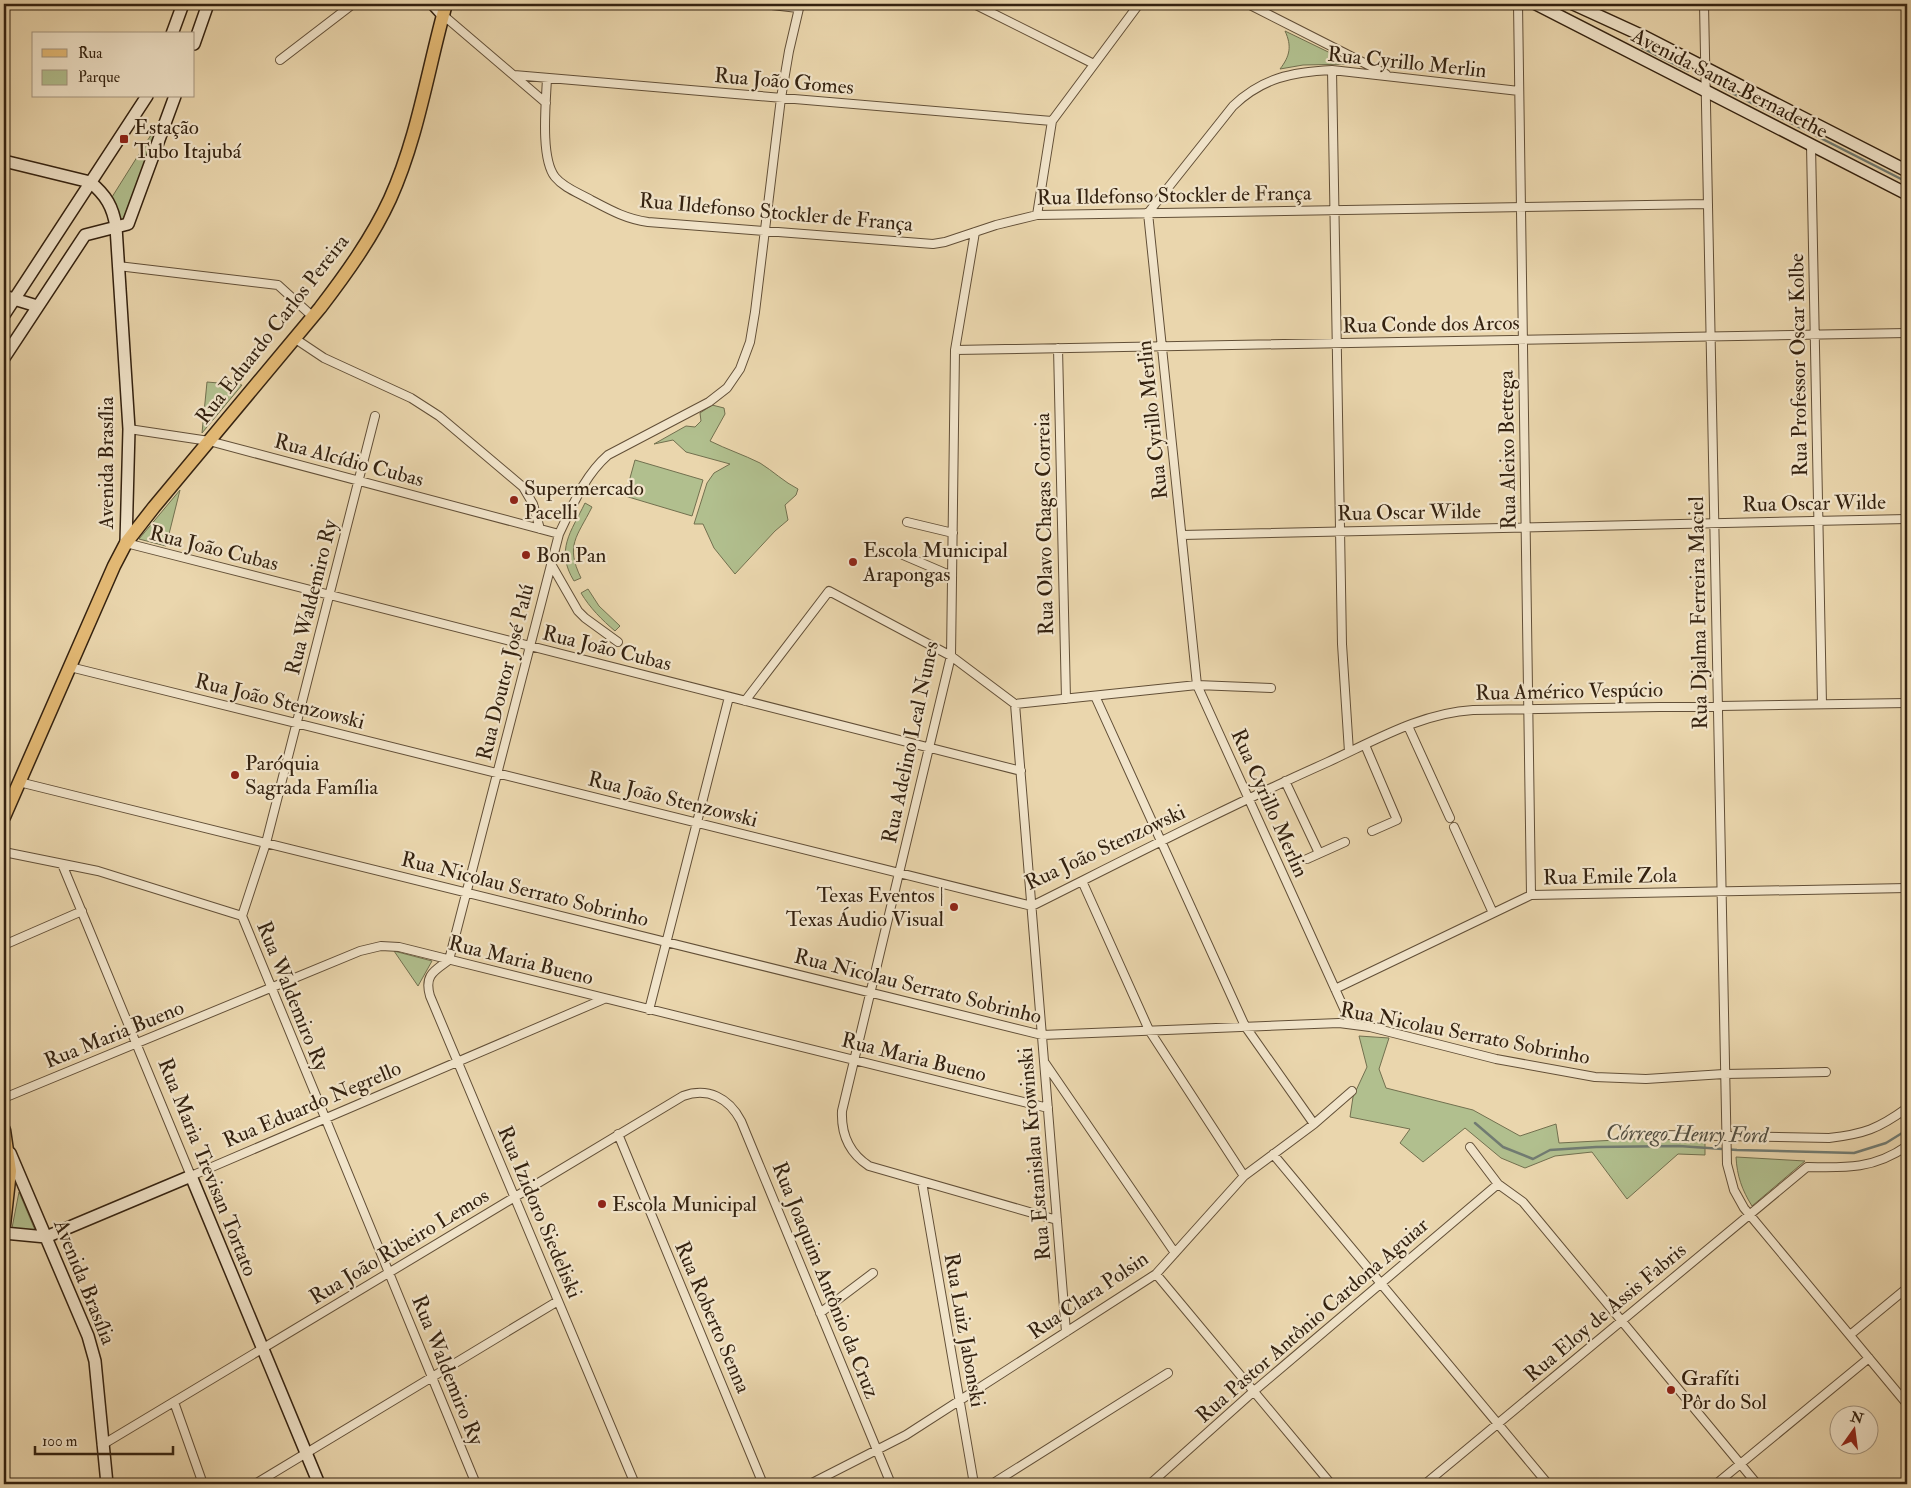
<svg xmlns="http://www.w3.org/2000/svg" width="1911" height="1488" font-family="'IM FELL Double Pica',serif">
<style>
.green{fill:#b1bf8e;stroke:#72704f}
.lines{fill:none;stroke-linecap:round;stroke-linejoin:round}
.stream{stroke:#717b72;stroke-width:2.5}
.street-casing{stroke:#624f37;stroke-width:10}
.secondary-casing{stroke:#342210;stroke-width:14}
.primary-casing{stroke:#342210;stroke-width:15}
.street{stroke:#f1e4ca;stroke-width:8}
.secondary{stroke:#f1e4ca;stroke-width:11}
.primary{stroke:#e5bb76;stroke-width:12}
.poi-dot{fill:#8f2418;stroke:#f1e4ca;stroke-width:2}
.labels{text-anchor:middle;stroke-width:4.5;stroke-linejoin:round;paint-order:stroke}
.street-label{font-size:21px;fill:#342210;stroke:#f1e4ca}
.poi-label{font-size:21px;fill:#342210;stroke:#f1e4ca;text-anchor:start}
.water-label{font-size:22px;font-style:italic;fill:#534f41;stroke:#f1e4ca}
</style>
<rect width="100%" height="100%" fill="#ead6ad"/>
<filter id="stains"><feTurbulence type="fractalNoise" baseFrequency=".004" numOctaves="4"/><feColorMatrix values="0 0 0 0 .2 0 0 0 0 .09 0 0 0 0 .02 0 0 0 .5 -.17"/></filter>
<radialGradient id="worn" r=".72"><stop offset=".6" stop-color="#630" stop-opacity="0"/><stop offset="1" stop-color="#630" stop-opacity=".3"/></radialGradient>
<!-- green -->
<path class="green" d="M 1285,31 L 1353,64 L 1303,65 L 1280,69 C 1290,56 1292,46 1285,31 Z
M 161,119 L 122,222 L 112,197 Z
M 207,382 L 242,385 L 202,433 Z
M 712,405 L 724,408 L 725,414 L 710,441 C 726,449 744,455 760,463 C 773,471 784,482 798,489 L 796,495 L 785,505 L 788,520 L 775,531 L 735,574 L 714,548 L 703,524 L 694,524 L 707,483 L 714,473 L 730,464 L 686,452 L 673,440 L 654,444 L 686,426 L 695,427 L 701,421 L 700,413 Z
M 635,460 L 703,480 L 692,516 L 625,496 Z
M 180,490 L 166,546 L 139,539 Z
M 585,503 L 592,507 C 577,537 565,545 581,578 L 574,581 C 555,550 571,532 585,503 Z
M 588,589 L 599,606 L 620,626 L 615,631 C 602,620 590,608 581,593 Z
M 394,951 L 432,961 L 418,986 Z
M 1359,1036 L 1389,1038 L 1379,1069 L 1386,1088 L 1473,1110 L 1520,1136 L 1556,1124 L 1559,1143 L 1655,1138 L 1705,1140 L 1705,1155 L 1678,1154 L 1627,1199 L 1592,1152 L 1555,1156 L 1525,1168 L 1501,1158 L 1465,1128 L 1423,1162 L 1400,1143 L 1410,1129 L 1350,1117 L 1353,1097 L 1367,1067 Z
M 1736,1157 L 1805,1161 L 1752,1206 C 1742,1190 1737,1176 1736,1157 Z
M 19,1192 L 35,1230 L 12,1228 Z"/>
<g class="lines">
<!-- stream -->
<path class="stream" d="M 1642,48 L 1688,71
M 1722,88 L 1907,182
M 1475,1123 L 1503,1147 L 1533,1159 L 1550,1150 L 1596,1147 L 1679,1146 L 1737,1150 L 1854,1153 L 1886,1143 L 1907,1130"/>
<defs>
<path id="street" d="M 763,4 L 798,8
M 974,4 L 1094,64
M 1248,4 L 1386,74
M 1518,4 L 1531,895
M 1704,4 L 1727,1164 L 1734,1190 L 1744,1208 L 1907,1404
M 443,15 L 546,103
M 280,60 L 353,4
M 1332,70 L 1342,644 L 1349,752
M 514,75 L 1052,121
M 547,78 C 546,102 540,158 555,177 C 564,188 579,193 591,200 C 610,210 626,219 648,222 L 933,244 L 945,242 L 996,225 L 1037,215 L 1708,204
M 1811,145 L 1822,704
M 1037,215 L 1052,121 L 1139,4
M 975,232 L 955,350 L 951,656 L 842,1111 C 841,1134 849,1153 869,1166 L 1057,1220
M 118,266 L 278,285 L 312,316
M 294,338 L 324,358 L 411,398 L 439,416 L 523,487 L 533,504 L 540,529
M 1058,348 L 1066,699
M 955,350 L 1907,333
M 375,416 L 266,843 L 242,916 L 476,1484
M 129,429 L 209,441 L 559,534
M 907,522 L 953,533
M 1182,535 L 1907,519
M 126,543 L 1021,771
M 903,555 L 952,576
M 551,564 L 578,611 L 585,618 L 618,642
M 70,667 L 1032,906 C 1130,857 1227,807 1328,762 C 1374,741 1421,713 1473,710 L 1907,703
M 1095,696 L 1245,1026 L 1314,1124
M 745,701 L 829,591 L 951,656 L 1015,704 L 1197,685 L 1271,688
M 1015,704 L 1066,1332
M 1408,726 L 1450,818
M 1365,745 L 1397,820 L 1372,831
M 1285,781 L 1319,853
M 19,782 L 1042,1035 L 1339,1023 L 1370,1027 L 1496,1059 L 1595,1077 L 1646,1079 L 1724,1074 L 1826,1072
M 1454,827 L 1493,913
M 4,852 L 98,871 L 242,916
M 1307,859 L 1345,842
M 62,864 L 191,1176 L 604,999
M 1082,881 L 1149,1030 L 1244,1176
M 4,945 L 82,911
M 1335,989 L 1531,895 L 1907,888
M 649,1010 L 729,697
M 1351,1024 L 1197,685 L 1148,213 L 1233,106 C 1262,78 1292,72 1332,70 L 1519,91
M 1045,1063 L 1175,1253
M 4,1098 L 360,951 L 381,946 L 399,947 L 1048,1108
M 618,1134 L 763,1484
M 1662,1135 L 1829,1138 C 1864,1134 1878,1129 1907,1108
M 1470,1147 L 1498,1184 L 1523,1202 L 1757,1484
M 1273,1154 L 1548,1484
M 922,1182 L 974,1484
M 1156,1274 L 1331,1484
M 820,1313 L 873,1273
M 1850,1335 L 1907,1288
M 174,1402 L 203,1484
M 102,1445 L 683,1096 C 708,1087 729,1098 741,1121 L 891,1484
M 255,1484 L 558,1301
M 635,1484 L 430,996 C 424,975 434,971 449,960 L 559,534 C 573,505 584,476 608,455 L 709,402 L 727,388 L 740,369 L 750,342 L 755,312 L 781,98 L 789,51 L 800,4
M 810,1484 L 906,1435 L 1156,1274 L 1244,1176 L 1314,1124 L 1352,1091
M 992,1484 L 1168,1373
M 1150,1484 L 1254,1391 L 1498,1184
M 1425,1484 L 1807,1167 C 1846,1168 1874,1169 1907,1146
M 1716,1484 L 1869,1358"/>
<path id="secondary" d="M 433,4 L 443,15
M 1536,4 L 1907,194
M 1573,4 L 1643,36 L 1907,171
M 172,34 L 183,4
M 194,44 L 208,4
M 4,161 L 90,182 C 106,195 113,207 116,227 L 129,429 L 126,543
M 4,296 L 37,306
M 4,315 L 147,96
M 4,358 L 85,235 L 128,224 L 175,96
M 10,1153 L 88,1336 L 95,1361 L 107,1484
M 4,1233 L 46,1237 L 191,1176 L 319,1484"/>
<path id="primary" d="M 4,817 L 114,566 L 126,543 L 154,507 L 320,308 C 346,274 372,238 390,199 C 418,137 428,68 446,4
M 4,1130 L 10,1171 L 4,1225"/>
</defs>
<!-- street casing -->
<use href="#street" class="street-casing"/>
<!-- secondary casing -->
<use href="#secondary" class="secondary-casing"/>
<!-- primary casing -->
<use href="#primary" class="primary-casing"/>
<!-- street -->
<use href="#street" class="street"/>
<!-- secondary -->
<use href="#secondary" class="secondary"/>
<!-- primary -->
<use href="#primary" class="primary"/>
</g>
<!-- markers -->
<g class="poi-dot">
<rect x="119" y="134" width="10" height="10" rx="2.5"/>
<circle cx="514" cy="500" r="5"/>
<circle cx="526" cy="555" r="5"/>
<circle cx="853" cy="562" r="5"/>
<circle cx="235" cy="775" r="5"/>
<circle cx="954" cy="907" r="5"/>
<circle cx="602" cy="1204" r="5"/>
<circle cx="1671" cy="1390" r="5"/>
</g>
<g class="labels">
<!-- street labels -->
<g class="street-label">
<text transform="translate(1407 62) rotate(6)" y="7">Rua Cyrillo Merlin</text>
<text transform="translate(784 81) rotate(5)" y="7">Rua João Gomes</text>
<text transform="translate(1730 83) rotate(27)" y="7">Avenida Santa Bernadethe</text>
<text transform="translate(1174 195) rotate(-1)" y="7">Rua Ildefonso Stockler de França</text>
<text transform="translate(776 212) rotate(5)" y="7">Rua Ildefonso Stockler de França</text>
<text transform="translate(1431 324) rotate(-1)" y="7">Rua Conde dos Arcos</text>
<text transform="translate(272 329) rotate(-52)" y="7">Rua Eduardo Carlos Pereira</text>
<text transform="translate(1798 365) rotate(-91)" y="7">Rua Professor Oscar Kolbe</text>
<text transform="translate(1152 420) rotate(-96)" y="7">Rua Cyrillo Merlin</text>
<text transform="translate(1507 450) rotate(-91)" y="7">Rua Aleixo Bettega</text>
<text transform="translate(349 460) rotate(15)" y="7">Rua Alcídio Cubas</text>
<text transform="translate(106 463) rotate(-90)" y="7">Avenida Brasília</text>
<text transform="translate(1814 503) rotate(-1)" y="7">Rua Oscar Wilde</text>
<text transform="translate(1409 512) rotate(-1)" y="7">Rua Oscar Wilde</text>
<text transform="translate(1044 524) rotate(-91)" y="7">Rua Olavo Chagas Correia</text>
<text transform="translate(214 548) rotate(14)" y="7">Rua João Cubas</text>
<text transform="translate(311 597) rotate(-76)" y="7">Rua Waldemiro Ry</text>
<text transform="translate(1698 613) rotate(-91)" y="7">Rua Djalma Ferreira Maciel</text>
<text transform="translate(607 648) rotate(14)" y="7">Rua João Cubas</text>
<text transform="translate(505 672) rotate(-76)" y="7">Rua Doutor José Palú</text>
<text transform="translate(1569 691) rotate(-1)" y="7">Rua Américo Vespúcio</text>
<text transform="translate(280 701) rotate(14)" y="7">Rua João Stenzowski</text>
<text transform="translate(910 742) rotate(-78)" y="7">Rua Adelino Leal Nunes</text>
<text transform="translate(673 799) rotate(14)" y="7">Rua João Stenzowski</text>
<text transform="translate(1270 803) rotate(66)" y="7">Rua Cyrillo Merlin</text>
<text transform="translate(1105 847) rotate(-25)" y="7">Rua João Stenzowski</text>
<text transform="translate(1610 876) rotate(-1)" y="7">Rua Emile Zola</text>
<text transform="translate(525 889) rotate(14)" y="7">Rua Nicolau Serrato Sobrinho</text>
<text transform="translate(521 960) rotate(14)" y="7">Rua Maria Bueno</text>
<text transform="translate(918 986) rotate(14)" y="7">Rua Nicolau Serrato Sobrinho</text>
<text transform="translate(293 996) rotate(68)" y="7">Rua Waldemiro Ry</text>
<text transform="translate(1465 1033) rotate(11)" y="7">Rua Nicolau Serrato Sobrinho</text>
<text transform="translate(114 1034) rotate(-22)" y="7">Rua Maria Bueno</text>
<text transform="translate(914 1057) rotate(14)" y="7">Rua Maria Bueno</text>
<text transform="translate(312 1104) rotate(-23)" y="7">Rua Eduardo Negrello</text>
<text transform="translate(1034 1154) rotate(-95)" y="7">Rua Estanislau Krowinski</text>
<text transform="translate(208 1167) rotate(68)" y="7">Rua Maria Trevisan Tortato</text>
<text transform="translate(540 1212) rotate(67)" y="7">Rua Izidoro Siedeliski</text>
<text transform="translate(399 1246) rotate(-31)" y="7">Rua João Ribeiro Lemos</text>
<text transform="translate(826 1280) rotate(68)" y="7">Rua Joaquim Antônio da Cruz</text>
<text transform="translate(85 1282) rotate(68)" y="7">Avenida Brasília</text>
<text transform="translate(1088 1295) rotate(-34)" y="7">Rua Clara Polsin</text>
<text transform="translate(1605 1312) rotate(-40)" y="7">Rua Eloy de Assis Fabris</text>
<text transform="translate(713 1317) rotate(67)" y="7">Rua Roberto Senna</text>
<text transform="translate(1312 1320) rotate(-41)" y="7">Rua Pastor Antônio Cardona Aguiar</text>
<text transform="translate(965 1330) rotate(80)" y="7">Rua Luiz Jabonski</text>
<text transform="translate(448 1370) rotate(68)" y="7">Rua Waldemiro Ry</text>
</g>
<!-- poi labels -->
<g class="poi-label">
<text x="134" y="134">Estação<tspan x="134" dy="24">Tubo Itajubá</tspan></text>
<text x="524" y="495">Supermercado<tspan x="524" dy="24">Pacelli</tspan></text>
<text x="863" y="557">Escola Municipal<tspan x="863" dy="24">Arapongas</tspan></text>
<text x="536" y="562">Bon Pan</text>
<text x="245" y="770">Paróquia<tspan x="245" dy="24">Sagrada Família</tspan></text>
<text x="944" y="902" text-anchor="end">Texas Eventos |<tspan x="944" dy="24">Texas Áudio Visual</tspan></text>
<text x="612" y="1211">Escola Municipal</text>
<text x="1681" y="1385">Grafíti<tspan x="1681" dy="24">Pôr do Sol</tspan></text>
</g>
<!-- water labels -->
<g class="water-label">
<text transform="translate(1687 1133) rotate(1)" y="8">Córrego Henry Ford</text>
</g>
</g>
<!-- margin -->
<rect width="1911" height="1488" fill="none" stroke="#ead6ad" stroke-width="20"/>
<rect x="5" y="5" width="1901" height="1478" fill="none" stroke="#342210" stroke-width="2.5"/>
<rect x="10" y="10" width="1891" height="1468" fill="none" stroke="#342210"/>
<!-- legend -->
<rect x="32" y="32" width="162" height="65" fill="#f1e4ca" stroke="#a59680"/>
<rect x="42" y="49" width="25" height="8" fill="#e5bb76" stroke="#a59680"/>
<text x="78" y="58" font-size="15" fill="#342210">Rua</text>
<rect x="42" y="70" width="25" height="15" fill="#b1bf8e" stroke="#a59680"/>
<text x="78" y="82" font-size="15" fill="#342210">Parque</text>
<!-- north arrow -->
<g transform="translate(1854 1430) rotate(14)"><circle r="24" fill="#f1e4ca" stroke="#a59680"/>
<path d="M0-4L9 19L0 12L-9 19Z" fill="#8f2418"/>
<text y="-8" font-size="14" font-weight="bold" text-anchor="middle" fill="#342210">N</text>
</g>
<!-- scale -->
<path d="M35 1446v8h138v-8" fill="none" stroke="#342210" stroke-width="2.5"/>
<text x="42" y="1446" font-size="15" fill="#342210" stroke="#f1e4ca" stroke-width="4" paint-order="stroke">100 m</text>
<rect width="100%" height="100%" filter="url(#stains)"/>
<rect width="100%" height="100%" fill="url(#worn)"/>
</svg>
